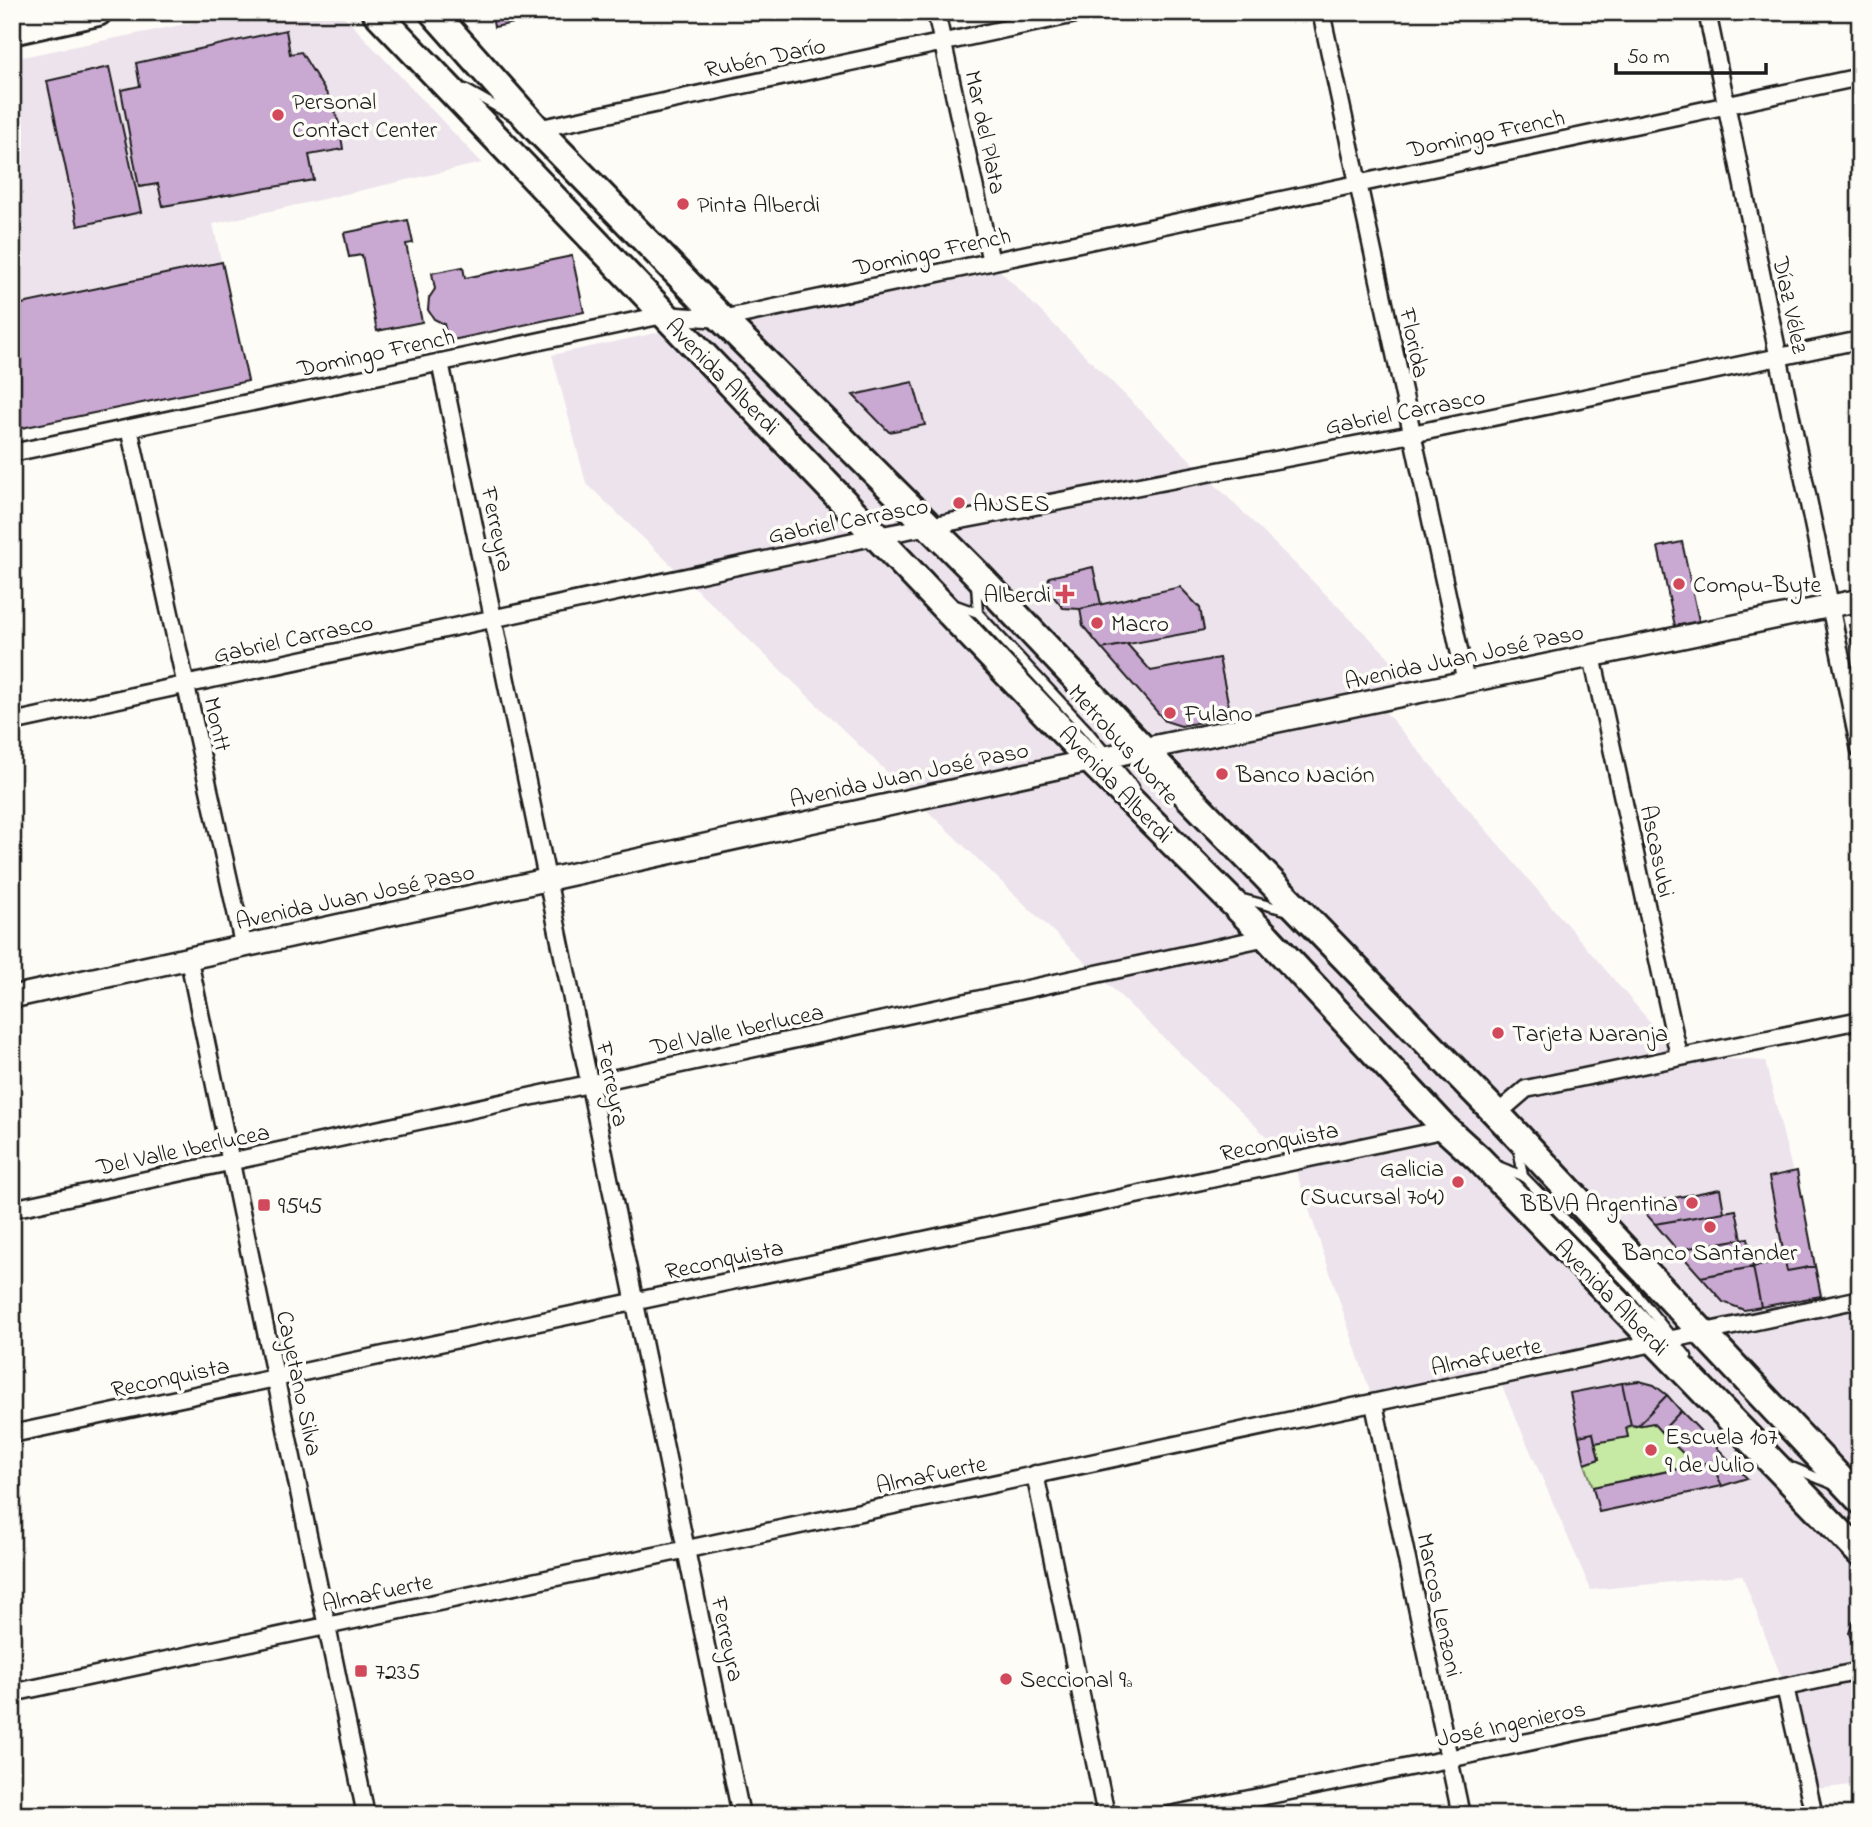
<svg xmlns="http://www.w3.org/2000/svg" width="1872" height="1827" font-family="'Indie Flower',sans-serif">
<style>
.built{fill:#ede3ec}
.green{fill:#c6eaa4;stroke:#718360;stroke-width:2}
.building{fill:#c9a8d2;stroke:#1c1c1c;stroke-width:2}
.lines{fill:none;stroke-linecap:round;stroke-linejoin:round}
.service-casing{stroke:#1c1c1c;stroke-width:13}
.minor-casing{stroke:#1c1c1c;stroke-width:21}
.tertiary-casing{stroke:#1c1c1c;stroke-width:26}
.primary-casing{stroke:#1c1c1c;stroke-width:32}
.service{stroke:#fdfcf7;stroke-width:8}
.minor{stroke:#fdfcf7;stroke-width:16}
.tertiary{stroke:#fdfcf7;stroke-width:21}
.primary{stroke:#fdfcf7;stroke-width:26}
.poi-dot{fill:#d1495b;stroke:#fdfcf7;stroke-width:2.5}
.labels{text-anchor:middle;stroke-width:7;stroke-linejoin:round;paint-order:stroke}
.street-label{font-size:24px;fill:#1c1c1c;stroke:#fdfcf7}
.poi-label{font-size:24px;fill:#1c1c1c;stroke:#fdfcf7;text-anchor:start}
</style>
<rect width="100%" height="100%" fill="#fdfcf7"/>
<filter id="ink" filterUnits="userSpaceOnUse"><feTurbulence type="fractalNoise" baseFrequency=".0143" numOctaves="2"/><feDisplacementMap in="SourceGraphic" scale="14" xChannelSelector="R" yChannelSelector="G"/><feConvolveMatrix kernelMatrix="1 2 1 2 8 2 1 2 1" color-interpolation-filters="sRGB"/></filter>
<g filter="url(#ink)">
<!-- built -->
<path class="built" d="M 245,12 L 340,12 L 482,163 L 213,224 L 248,381 L 12,430 L 12,59 Z
M 991,262 L 1423,691 L 1376,701 L 1679,1056 L 1765,1061 L 1826,1306 L 1860,1299 L 1860,1784 L 1808,1790 L 1785,1687 L 1742,1575 L 1591,1590 L 1498,1377 L 1374,1404 L 1293,1162 L 586,483 L 552,355 Z"/>
<!-- green -->
<path class="green" d="M 1653,1423 L 1695,1465 L 1593,1487 L 1585,1464 L 1599,1459 L 1595,1443 L 1626,1427 Z"/>
<!-- building -->
<path class="building" d="M 491,12 L 570,12 L 494,27 Z
M 286,30 L 290,54 L 301,52 L 330,99 L 339,123 L 343,149 L 309,155 L 314,180 L 163,206 L 158,184 L 139,187 L 121,90 L 140,86 L 136,63 Z
M 109,67 L 141,212 L 78,226 L 47,81 Z
M 12,196 L 20,233 L 12,235 Z
M 408,220 L 413,243 L 406,244 L 422,322 L 377,331 L 362,255 L 349,257 L 344,233 Z
M 572,256 L 584,312 L 448,341 L 444,324 L 434,319 L 428,310 L 429,298 L 435,289 L 432,273 L 463,267 L 465,278 Z
M 222,262 L 248,381 L 12,430 L 12,306 Z
M 913,382 L 925,425 L 889,432 L 853,395 Z
M 1682,542 L 1699,621 L 1675,626 L 1658,547 Z
M 1093,567 L 1101,604 L 1080,609 L 1063,608 L 1047,589 L 1049,577 Z
M 1180,587 L 1200,608 L 1204,630 L 1102,649 L 1083,626 L 1080,609 Z
M 1860,622 L 1860,658 L 1856,659 L 1849,625 Z
M 1127,644 L 1151,671 L 1219,658 L 1231,716 L 1181,726 L 1165,721 L 1102,649 Z
M 1797,1171 L 1815,1266 L 1787,1271 L 1769,1177 Z
M 1720,1189 L 1724,1212 L 1655,1224 L 1638,1205 Z
M 1736,1210 L 1742,1239 L 1677,1250 L 1655,1224 Z
M 1748,1238 L 1753,1267 L 1701,1277 L 1677,1250 Z
M 1785,1261 L 1787,1271 L 1815,1266 L 1821,1296 L 1761,1307 L 1753,1267 Z
M 1753,1267 L 1761,1307 L 1744,1310 L 1723,1302 L 1701,1277 Z
M 1639,1381 L 1654,1385 L 1667,1395 L 1637,1426 L 1631,1425 L 1622,1383 Z
M 1622,1383 L 1631,1425 L 1626,1427 L 1628,1437 L 1595,1443 L 1593,1433 L 1579,1436 L 1570,1393 Z
M 1667,1395 L 1681,1411 L 1661,1432 L 1653,1423 L 1637,1426 Z
M 1681,1411 L 1735,1466 L 1747,1478 L 1722,1486 L 1711,1462 L 1695,1465 L 1661,1432 Z
M 1593,1433 L 1599,1459 L 1585,1464 L 1579,1436 Z
M 1711,1462 L 1722,1486 L 1599,1512 L 1593,1487 Z
M 1860,1617 L 1860,1650 L 1853,1645 L 1849,1633 L 1853,1622 Z"/>
<g class="lines">
<defs>
<path id="service" d="M 465,89 L 511,115
M 976,585 L 978,613
M 956,605 L 978,613 L 1086,729 L 1134,787
M 1243,899 L 1289,911
M 1518,1148 L 1523,1176
M 1498,1166 L 1523,1176 L 1631,1287 L 1687,1356
M 1794,1468 L 1832,1484"/>
<path id="minor" d="M 936,12 L 991,262
M 1321,12 L 1466,682
M 1707,12 L 1860,750
M 537,129 L 1085,12
M 440,362 L 741,1815
M 129,428 L 244,948
M 12,453 L 663,315 L 722,319 L 1860,77
M 1592,656 L 1679,1056
M 12,722 L 877,536 L 1412,434 L 1860,340
M 189,960 L 366,1815
M 1497,1114 L 1526,1089 L 1860,1020
M 12,1209 L 1267,937
M 1374,1404 L 1461,1815
M 12,1434 L 1446,1129
M 1035,1474 L 1106,1815
M 1785,1687 L 1814,1815
M 12,1693 L 1860,1299
M 1170,1815 L 1449,1759 L 1860,1671"/>
<path id="tertiary" d="M 12,997 L 1143,749 L 1860,600"/>
<path id="primary" d="M 376,12 L 1091,761 L 1267,937 L 1446,1129 L 1479,1159 L 1860,1553
M 433,12 L 537,129 L 722,319 L 974,571 L 1185,793 L 1497,1114 L 1860,1500
M 12,31 L 98,12"/>
</defs>
<!-- service casing -->
<use href="#service" class="service-casing"/>
<!-- minor casing -->
<use href="#minor" class="minor-casing"/>
<!-- tertiary casing -->
<use href="#tertiary" class="tertiary-casing"/>
<!-- primary casing -->
<use href="#primary" class="primary-casing"/>
<!-- service -->
<use href="#service" class="service"/>
<!-- minor -->
<use href="#minor" class="minor"/>
<!-- tertiary -->
<use href="#tertiary" class="tertiary"/>
<!-- primary -->
<use href="#primary" class="primary"/>
</g>
</g>
<!-- markers -->
<g class="poi-dot">
<circle cx="278" cy="115" r="7"/>
<circle cx="683" cy="204" r="7"/>
<circle cx="959" cy="503" r="7"/>
<circle cx="1679" cy="584" r="7"/>
<path d="M1061.5 583.5h7v7h7v7h-7v7h-7v-7h-7v-7h7z"/>
<circle cx="1097" cy="623" r="7"/>
<circle cx="1170" cy="713" r="7"/>
<circle cx="1222" cy="774" r="7"/>
<circle cx="1498" cy="1033" r="7"/>
<circle cx="1458" cy="1182" r="7"/>
<circle cx="1692" cy="1203" r="7"/>
<rect x="257" y="1198" width="14" height="14" rx="3.5"/>
<circle cx="1710" cy="1227" r="7"/>
<circle cx="1651" cy="1450" r="7"/>
<rect x="354" y="1664" width="14" height="14" rx="3.5"/>
<circle cx="1006" cy="1679" r="7"/>
</g>
<g class="labels">
<!-- street labels -->
<g class="street-label">
<text transform="translate(765 57) rotate(-12)" y="8">Rubén Darío</text>
<text transform="translate(986 132) rotate(78)" y="8">Mar del Plata</text>
<text transform="translate(1486 133) rotate(-12)" y="8">Domingo French</text>
<text transform="translate(932 251) rotate(-12)" y="8">Domingo French</text>
<text transform="translate(1791 305) rotate(78)" y="8">Díaz Vélez</text>
<text transform="translate(1415 343) rotate(78)" y="8">Florida</text>
<text transform="translate(376 352) rotate(-12)" y="8">Domingo French</text>
<text transform="translate(723 376) rotate(46)" y="8">Avenida Alberdi</text>
<text transform="translate(1405 411) rotate(-11)" y="8">Gabriel Carrasco</text>
<text transform="translate(848 520) rotate(-11)" y="8">Gabriel Carrasco</text>
<text transform="translate(498 529) rotate(78)" y="8">Ferreyra</text>
<text transform="translate(293 638) rotate(-12)" y="8">Gabriel Carrasco</text>
<text transform="translate(1464 656) rotate(-12)" y="8">Avenida Juan José Paso</text>
<text transform="translate(218 724) rotate(77)" y="8">Montt</text>
<text transform="translate(1124 744) rotate(48)" y="8">Metrobus Norte</text>
<text transform="translate(909 774) rotate(-12)" y="8">Avenida Juan José Paso</text>
<text transform="translate(1116 784) rotate(46)" y="8">Avenida Alberdi</text>
<text transform="translate(1658 851) rotate(78)" y="8">Ascasubi</text>
<text transform="translate(355 896) rotate(-12)" y="8">Avenida Juan José Paso</text>
<text transform="translate(737 1029) rotate(-12)" y="8">Del Valle Iberlucea</text>
<text transform="translate(613 1084) rotate(78)" y="8">Ferreyra</text>
<text transform="translate(1279 1141) rotate(-12)" y="8">Reconquista</text>
<text transform="translate(183 1149) rotate(-12)" y="8">Del Valle Iberlucea</text>
<text transform="translate(724 1259) rotate(-12)" y="8">Reconquista</text>
<text transform="translate(1612 1297) rotate(46)" y="8">Avenida Alberdi</text>
<text transform="translate(1486 1356) rotate(-12)" y="8">Almafuerte</text>
<text transform="translate(170 1377) rotate(-12)" y="8">Reconquista</text>
<text transform="translate(300 1383) rotate(78)" y="8">Cayetano Silva</text>
<text transform="translate(931 1474) rotate(-12)" y="8">Almafuerte</text>
<text transform="translate(377 1592) rotate(-12)" y="8">Almafuerte</text>
<text transform="translate(1440 1605) rotate(78)" y="8">Marcos Lenzoni</text>
<text transform="translate(728 1639) rotate(78)" y="8">Ferreyra</text>
<text transform="translate(1511 1723) rotate(-12)" y="8">José Ingenieros</text>
</g>
<!-- poi labels -->
<g class="poi-label">
<text x="292" y="109">Personal<tspan x="292" dy="28">Contact Center</tspan></text>
<text x="697" y="212">Pinta Alberdi</text>
<text x="973" y="511">ANSES</text>
<text x="1693" y="592">Compu-Byte</text>
<text x="1051" y="602" text-anchor="end">Alberdi</text>
<text x="1111" y="631">Macro</text>
<text x="1184" y="721">Fulano</text>
<text x="1236" y="782">Banco Nación</text>
<text x="1512" y="1041">Tarjeta Naranja</text>
<text x="1444" y="1176" text-anchor="end">Galicia<tspan x="1444" dy="28">(Sucursal 704)</tspan></text>
<text x="1678" y="1211" text-anchor="end">BBVA Argentina</text>
<text x="278" y="1213">9545</text>
<text x="1710" y="1260" text-anchor="middle">Banco Santander</text>
<text x="1665" y="1444">Escuela 107<tspan x="1665" dy="28">9 de Julio</tspan></text>
<text x="375" y="1679">7235</text>
<text x="1020" y="1687">Seccional 9ª</text>
</g>
</g>
<!-- margin -->
<rect width="1872" height="1827" fill="none" stroke="#fdfcf7" stroke-width="42"/>
<rect x="21" y="21" width="1830" height="1785" fill="none" stroke="#1c1c1c" stroke-width="2.5" filter="url(#ink)"/>
<!-- scale -->
<path d="M1616 63v10h150v-10" fill="none" stroke="#1c1c1c" stroke-width="3.5"/>
<text x="1627" y="63" font-size="21" fill="#1c1c1c" stroke="#fdfcf7" stroke-width="5" paint-order="stroke">50 m</text>
</svg>
